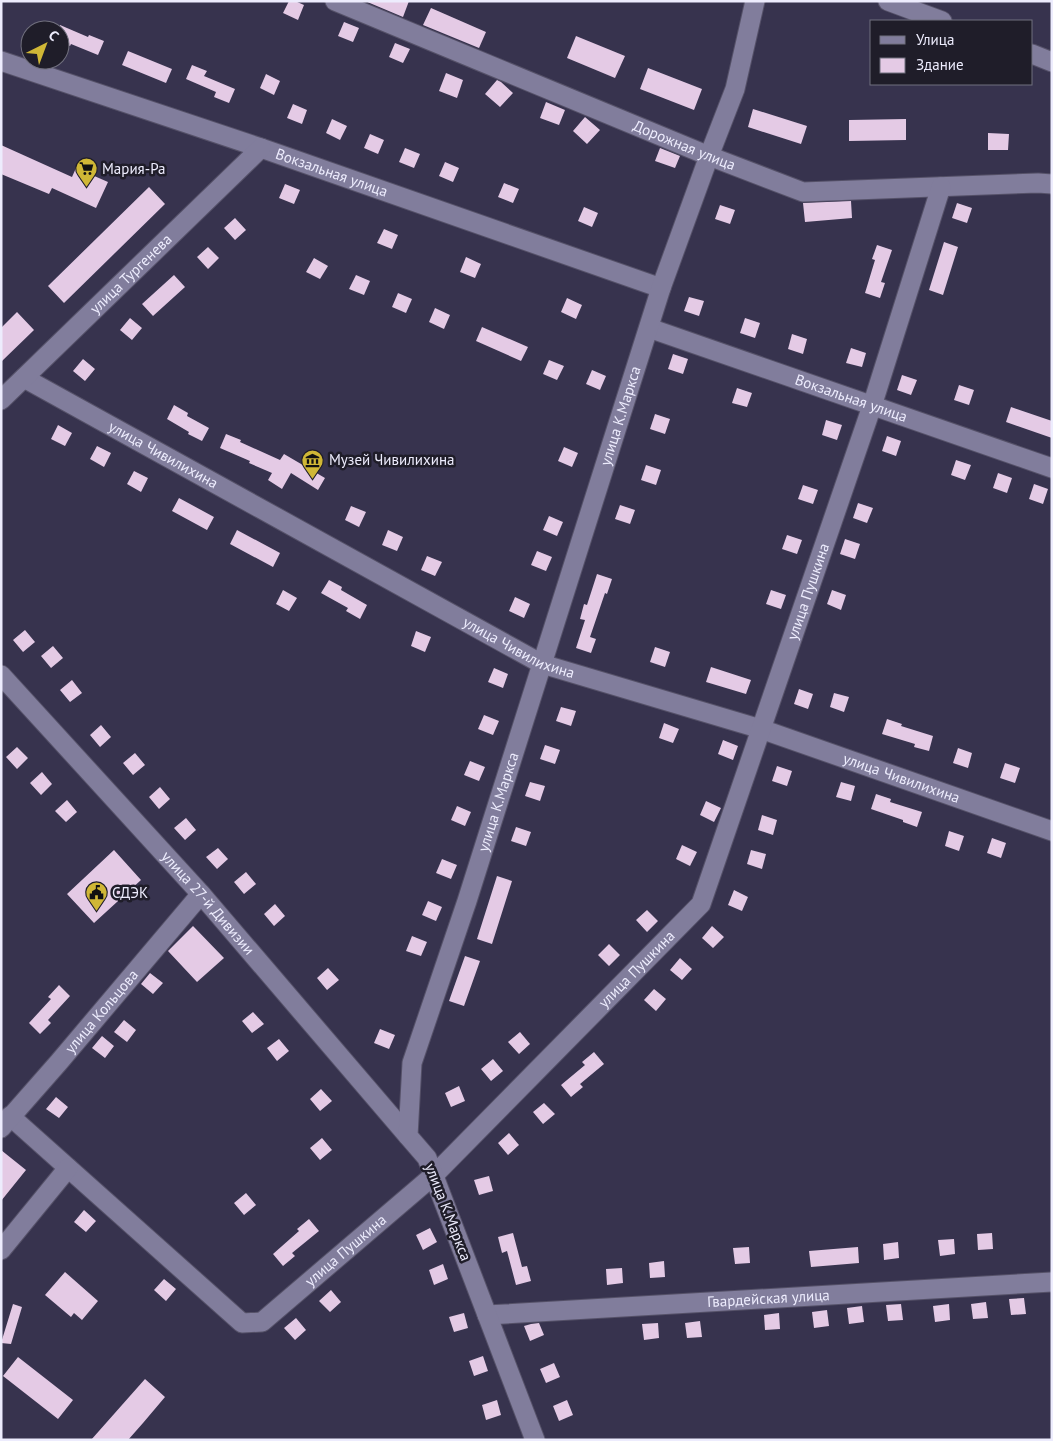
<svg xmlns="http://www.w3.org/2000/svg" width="1053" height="1441" font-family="'PT Sans',sans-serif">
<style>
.building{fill:#e4cae5}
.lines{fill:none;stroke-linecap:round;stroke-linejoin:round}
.minor-casing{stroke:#555168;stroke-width:21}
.minor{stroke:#817d9c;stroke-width:19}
.labels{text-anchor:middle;stroke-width:5;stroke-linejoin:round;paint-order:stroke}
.street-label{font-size:15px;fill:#edecfd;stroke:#1f1d29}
.poi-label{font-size:15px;fill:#edecfd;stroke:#1f1d29;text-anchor:start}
</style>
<rect width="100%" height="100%" fill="#37334e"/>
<!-- building -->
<path class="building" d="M 289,1 L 295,1 L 304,5 L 298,20 L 283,13 Z
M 365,1 L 409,1 L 403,17 Z
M 431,8 L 486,32 L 479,48 L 423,25 Z
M 344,22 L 359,28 L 353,42 L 338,36 Z
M 60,25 L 88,37 L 89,35 L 104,41 L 98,55 L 71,44 L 70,46 L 60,41 Z
M 576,36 L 625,56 L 615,78 L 567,58 Z
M 395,43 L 410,49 L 403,63 L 389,57 Z
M 128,51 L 172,69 L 166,83 L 122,65 Z
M 192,65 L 207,71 L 204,76 L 235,89 L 229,103 L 214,97 L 216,92 L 186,79 Z
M 648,68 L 702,89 L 694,110 L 640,89 Z
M 446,73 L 463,80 L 457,98 L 439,91 Z
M 266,74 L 280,81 L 274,95 L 260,88 Z
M 497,80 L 501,82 L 513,93 L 500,107 L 485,94 Z
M 546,102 L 565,110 L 559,125 L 540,118 Z
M 293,104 L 307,110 L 302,124 L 287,118 Z
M 753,109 L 807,126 L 801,144 L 748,127 Z
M 585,117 L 600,130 L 587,144 L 573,131 Z
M 332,119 L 347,126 L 340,140 L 326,133 Z
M 906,119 L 906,140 L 849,141 L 849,120 Z
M 988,133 L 1009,134 L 1008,150 L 988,150 Z
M 370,134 L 384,140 L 378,154 L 364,148 Z
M 1,145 L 72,177 L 76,168 L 108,182 L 96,208 L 52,188 L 49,194 L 1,174 Z
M 405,148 L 420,154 L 414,168 L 399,162 Z
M 660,148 L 680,156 L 675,168 L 655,161 Z
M 445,162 L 459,168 L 453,182 L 439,176 Z
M 504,183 L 519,189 L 513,203 L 498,197 Z
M 285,184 L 300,190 L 294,204 L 279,198 Z
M 149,187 L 165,204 L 64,303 L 48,286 Z
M 851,201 L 852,218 L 805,222 L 803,203 Z
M 957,203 L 972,208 L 967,223 L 952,218 Z
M 720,205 L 735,210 L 730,224 L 715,219 Z
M 584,207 L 598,213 L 592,227 L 578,221 Z
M 235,218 L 246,230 L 235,240 L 224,228 Z
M 384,229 L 398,235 L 392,249 L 377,243 Z
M 944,242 L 958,247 L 943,295 L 929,290 Z
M 877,245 L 892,250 L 881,282 L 885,283 L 880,298 L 865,293 L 875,260 L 872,259 Z
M 208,247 L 219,258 L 208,269 L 197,257 Z
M 466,257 L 481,264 L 475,278 L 460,272 Z
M 314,258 L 328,266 L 320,279 L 306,272 Z
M 174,275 L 185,287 L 153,316 L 142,304 Z
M 356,275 L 370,281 L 364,295 L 349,289 Z
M 398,293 L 412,299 L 406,313 L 392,307 Z
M 689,297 L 704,301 L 699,316 L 684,311 Z
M 567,298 L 582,305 L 576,319 L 561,312 Z
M 435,308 L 450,315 L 444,329 L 429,322 Z
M 17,312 L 34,330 L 1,362 L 1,328 Z
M 130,318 L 142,328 L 132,340 L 120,330 Z
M 745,318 L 760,323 L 755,338 L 740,333 Z
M 482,327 L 528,347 L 521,361 L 476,341 Z
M 792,334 L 807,339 L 803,354 L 788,349 Z
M 851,348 L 866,353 L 862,367 L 846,363 Z
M 673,354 L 688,359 L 683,374 L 668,369 Z
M 83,359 L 95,369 L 85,381 L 73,371 Z
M 549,360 L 564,366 L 557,380 L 543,374 Z
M 592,370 L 606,376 L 600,390 L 586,384 Z
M 902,375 L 917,380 L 911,395 L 897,390 Z
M 959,385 L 974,390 L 969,405 L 954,400 Z
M 737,388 L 752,393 L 747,407 L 732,403 Z
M 174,405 L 188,413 L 187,416 L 209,428 L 202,441 L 188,434 L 189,432 L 167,419 Z
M 1011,407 L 1052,421 L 1052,438 L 1006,422 Z
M 655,414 L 670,419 L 665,434 L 650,429 Z
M 826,420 L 842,425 L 837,440 L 822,435 Z
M 58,425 L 72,433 L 65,446 L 51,439 Z
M 226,434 L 241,440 L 240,442 L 280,460 L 284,454 L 325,478 L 318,490 L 291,473 L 282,489 L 268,480 L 272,473 L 249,463 L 250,461 L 220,448 Z
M 887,436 L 901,441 L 896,456 L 882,451 Z
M 97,446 L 111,453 L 104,467 L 90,459 Z
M 564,447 L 578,453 L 572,467 L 558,461 Z
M 956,460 L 971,465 L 965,480 L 951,475 Z
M 646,465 L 661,470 L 656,485 L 641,480 Z
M 134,471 L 148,478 L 141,492 L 127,484 Z
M 998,473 L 1012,478 L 1007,493 L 993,488 Z
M 1034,484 L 1048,489 L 1043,504 L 1029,499 Z
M 803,485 L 818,490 L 813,504 L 798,499 Z
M 179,498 L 214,517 L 207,530 L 172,511 Z
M 858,503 L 873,508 L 867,523 L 853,518 Z
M 620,505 L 635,510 L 630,524 L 615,519 Z
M 351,506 L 366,512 L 359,527 L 345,520 Z
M 549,516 L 563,522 L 557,536 L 543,530 Z
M 237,530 L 280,553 L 273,567 L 230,544 Z
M 388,530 L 403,537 L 397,551 L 382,545 Z
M 787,535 L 802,540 L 797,554 L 782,549 Z
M 845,539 L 860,544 L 855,559 L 840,554 Z
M 537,551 L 552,557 L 546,571 L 531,565 Z
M 427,556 L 442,562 L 435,576 L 421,570 Z
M 597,574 L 612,579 L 607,594 L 605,593 L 590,637 L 596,639 L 591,653 L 576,648 L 585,620 L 580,619 L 584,604 L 587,605 Z
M 329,580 L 342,587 L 341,590 L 367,605 L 360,619 L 346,611 L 348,608 L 321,593 Z
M 283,590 L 297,598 L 289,611 L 276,604 Z
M 771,590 L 786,595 L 781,609 L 766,604 Z
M 832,590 L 846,595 L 841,610 L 827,604 Z
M 515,597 L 530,604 L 524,618 L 509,611 Z
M 25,630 L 35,642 L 23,652 L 13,640 Z
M 416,631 L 431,637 L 425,652 L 411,646 Z
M 53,646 L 63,658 L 51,668 L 41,656 Z
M 655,647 L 670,652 L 665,667 L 650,662 Z
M 711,667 L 751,680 L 746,694 L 706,682 Z
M 494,668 L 508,674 L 503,688 L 488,682 Z
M 72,680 L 82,693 L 70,702 L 60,690 Z
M 799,689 L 813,694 L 808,709 L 794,704 Z
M 834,693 L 849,697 L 844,712 L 830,707 Z
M 561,707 L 576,711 L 571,726 L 556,721 Z
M 484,715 L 499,721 L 493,735 L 478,729 Z
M 887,719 L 902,724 L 901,726 L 933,736 L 929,751 L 914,747 L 915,744 L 882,734 Z
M 664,723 L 679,729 L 673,743 L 659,738 Z
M 101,725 L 111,737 L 100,747 L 90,735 Z
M 723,740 L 738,746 L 733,760 L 718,754 Z
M 545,745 L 560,750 L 555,764 L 540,759 Z
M 17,747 L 28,758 L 17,769 L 6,757 Z
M 958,748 L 972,753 L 968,768 L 953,763 Z
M 135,753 L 145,765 L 133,775 L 123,763 Z
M 470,761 L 485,767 L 479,781 L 464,775 Z
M 1005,763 L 1020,768 L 1015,783 L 1000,778 Z
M 777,766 L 792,771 L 787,786 L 772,781 Z
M 42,772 L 52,784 L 41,795 L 30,783 Z
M 530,782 L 545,786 L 540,801 L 525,796 Z
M 841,782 L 855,786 L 851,801 L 836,797 Z
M 160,787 L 170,799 L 159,809 L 149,797 Z
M 876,794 L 891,799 L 890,802 L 922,812 L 917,827 L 903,822 L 903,820 L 871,809 Z
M 67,800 L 77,812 L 66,822 L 55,811 Z
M 706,801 L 721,808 L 714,822 L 700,815 Z
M 457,806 L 471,812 L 465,826 L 451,820 Z
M 762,815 L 777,820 L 773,835 L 758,830 Z
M 186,818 L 196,830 L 185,840 L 174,828 Z
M 516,827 L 531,832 L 526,846 L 511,841 Z
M 949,831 L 964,836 L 959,851 L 945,846 Z
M 992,838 L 1006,843 L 1001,858 L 987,853 Z
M 682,845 L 697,852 L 690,866 L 676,859 Z
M 218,848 L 228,859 L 217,869 L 206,857 Z
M 114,850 L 141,880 L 94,923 L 67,894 Z
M 751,850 L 766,854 L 762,869 L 747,864 Z
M 442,859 L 457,865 L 451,879 L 436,873 Z
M 246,872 L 256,884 L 244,894 L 234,882 Z
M 497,876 L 512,881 L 492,944 L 477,939 Z
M 734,890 L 748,897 L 742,911 L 728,905 Z
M 428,901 L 442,907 L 436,921 L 422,915 Z
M 275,904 L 285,916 L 274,926 L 264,914 Z
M 647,910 L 658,921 L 647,932 L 636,920 Z
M 193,926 L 224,958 L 197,982 L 168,951 Z
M 712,926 L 724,937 L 713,948 L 702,938 Z
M 412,936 L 427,942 L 421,956 L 406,951 Z
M 609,944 L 620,955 L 609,966 L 598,955 Z
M 465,956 L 480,961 L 464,1006 L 449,1001 Z
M 680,958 L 692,969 L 682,980 L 670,970 Z
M 328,968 L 339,980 L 327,990 L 317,978 Z
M 150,973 L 163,983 L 153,994 L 141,984 Z
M 59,985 L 70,996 L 48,1020 L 51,1023 L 40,1034 L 29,1023 L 51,999 L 48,997 Z
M 654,989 L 666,999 L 656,1011 L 644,1000 Z
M 253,1012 L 264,1024 L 252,1033 L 242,1021 Z
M 124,1020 L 136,1030 L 127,1042 L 114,1032 Z
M 380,1029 L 395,1035 L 389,1049 L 374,1043 Z
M 520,1032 L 530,1044 L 519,1054 L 508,1042 Z
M 102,1036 L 114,1046 L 105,1058 L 92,1048 Z
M 279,1039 L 289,1051 L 277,1061 L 267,1048 Z
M 594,1052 L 604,1064 L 580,1084 L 583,1087 L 571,1097 L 561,1085 L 585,1065 L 582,1062 Z
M 493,1059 L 503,1071 L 491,1081 L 481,1069 Z
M 459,1086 L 465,1101 L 451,1107 L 445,1093 Z
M 321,1089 L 332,1101 L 320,1111 L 310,1099 Z
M 56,1097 L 68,1107 L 59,1118 L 46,1109 Z
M 544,1103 L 555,1114 L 543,1124 L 533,1112 Z
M 509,1133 L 519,1145 L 508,1155 L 498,1143 Z
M 322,1138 L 332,1150 L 320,1160 L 310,1148 Z
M 1,1150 L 26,1170 L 1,1201 Z
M 489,1176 L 493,1191 L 479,1195 L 474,1180 Z
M 246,1193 L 256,1205 L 244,1215 L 234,1203 Z
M 84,1210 L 96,1221 L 86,1232 L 74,1222 Z
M 309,1219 L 319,1231 L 292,1253 L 295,1256 L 283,1266 L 273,1254 L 299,1231 L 297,1229 Z
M 430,1228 L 437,1242 L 423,1250 L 416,1235 Z
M 513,1233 L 522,1267 L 527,1266 L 531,1281 L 516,1285 L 507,1251 L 502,1253 L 498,1237 Z
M 992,1233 L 993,1249 L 978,1250 L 977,1234 Z
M 954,1239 L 955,1254 L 940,1256 L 938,1240 Z
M 898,1242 L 899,1258 L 884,1260 L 883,1244 Z
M 749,1247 L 750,1263 L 735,1264 L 733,1248 Z
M 858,1247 L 859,1263 L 811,1267 L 809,1251 Z
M 664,1261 L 665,1277 L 650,1278 L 649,1263 Z
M 443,1264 L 448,1279 L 434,1285 L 429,1270 Z
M 622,1268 L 623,1283 L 607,1285 L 606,1269 Z
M 65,1272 L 98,1301 L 82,1320 L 74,1313 L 71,1317 L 45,1295 Z
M 164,1279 L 176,1289 L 166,1301 L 154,1290 Z
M 331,1290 L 341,1302 L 330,1312 L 319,1301 Z
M 1024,1298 L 1026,1314 L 1011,1315 L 1009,1299 Z
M 986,1302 L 988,1318 L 973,1319 L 971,1304 Z
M 13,1304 L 22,1307 L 11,1344 L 1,1343 Z
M 901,1304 L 903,1320 L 888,1321 L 886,1305 Z
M 949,1304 L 950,1320 L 935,1322 L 933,1306 Z
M 862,1306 L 864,1322 L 849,1324 L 847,1308 Z
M 827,1310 L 829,1326 L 814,1328 L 812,1312 Z
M 464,1313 L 468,1328 L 454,1332 L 449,1317 Z
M 779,1313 L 780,1329 L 765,1330 L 764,1315 Z
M 296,1318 L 306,1330 L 295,1340 L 284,1328 Z
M 700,1321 L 702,1337 L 687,1338 L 685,1323 Z
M 539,1323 L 544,1335 L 530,1341 L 524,1326 L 531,1324 Z
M 658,1323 L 659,1338 L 644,1340 L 642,1324 Z
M 483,1356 L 488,1371 L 474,1376 L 469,1361 Z
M 18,1357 L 73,1400 L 58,1419 L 3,1376 Z
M 554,1363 L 560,1377 L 546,1383 L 540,1369 Z
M 145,1379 L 165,1397 L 143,1423 L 128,1440 L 91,1440 Z
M 497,1400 L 501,1415 L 486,1420 L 482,1405 Z
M 567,1400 L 573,1415 L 559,1421 L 553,1406 Z"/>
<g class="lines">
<defs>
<g id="minor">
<path id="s1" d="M 335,1 L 709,156 L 803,192 L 1038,183 L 1052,184"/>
<path d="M 888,1 L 942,21"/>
<path d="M 1032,54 L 1052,62"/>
<path id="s2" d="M 1,61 L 261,148 L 661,288"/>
<path id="s3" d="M 649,328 L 1052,468"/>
<path id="s4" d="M 24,378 L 542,664 L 761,729 L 1052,831"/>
<path id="s5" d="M 1,400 L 261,148"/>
<path id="s6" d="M 1,675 L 201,894 L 408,1136"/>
<path id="s7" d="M 10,1116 L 242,1323 L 262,1322 L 434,1175 L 701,904 L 872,406 L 941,187"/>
<path id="s8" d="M 1,1128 L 59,1062 L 201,894"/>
<path d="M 1,1250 L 68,1168"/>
<path id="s9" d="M 487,1315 L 1052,1282"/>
<path id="s10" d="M 535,1440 L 427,1158 L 408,1136 L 412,1063 L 467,901 L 661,288 L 709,156 L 735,89 L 755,1"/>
</g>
</defs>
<!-- minor casing -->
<use href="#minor" class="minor-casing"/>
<!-- minor -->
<use href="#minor" class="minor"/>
</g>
<!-- icons -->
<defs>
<symbol id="supermarket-pin" viewBox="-11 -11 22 30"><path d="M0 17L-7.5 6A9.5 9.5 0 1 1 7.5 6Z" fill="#d0b736" stroke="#1f1d29"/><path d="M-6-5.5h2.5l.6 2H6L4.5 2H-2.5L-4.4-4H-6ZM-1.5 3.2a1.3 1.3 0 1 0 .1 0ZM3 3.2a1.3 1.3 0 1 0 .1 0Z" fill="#111"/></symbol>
<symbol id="museum-pin" viewBox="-11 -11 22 30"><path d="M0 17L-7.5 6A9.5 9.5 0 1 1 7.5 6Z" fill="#d0b736" stroke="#1f1d29"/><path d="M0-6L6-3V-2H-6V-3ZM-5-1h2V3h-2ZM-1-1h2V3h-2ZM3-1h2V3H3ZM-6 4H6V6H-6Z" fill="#111"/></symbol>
<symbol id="civic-pin" viewBox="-11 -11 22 30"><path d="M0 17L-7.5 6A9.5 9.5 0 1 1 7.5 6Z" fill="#d0b736" stroke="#1f1d29"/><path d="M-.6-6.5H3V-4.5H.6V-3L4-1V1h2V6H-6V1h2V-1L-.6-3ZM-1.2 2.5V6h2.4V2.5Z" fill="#111"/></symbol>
</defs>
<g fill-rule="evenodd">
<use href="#supermarket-pin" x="74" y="156" width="25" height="34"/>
<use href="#museum-pin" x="300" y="448" width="25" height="34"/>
<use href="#civic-pin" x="84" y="880" width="25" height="34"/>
</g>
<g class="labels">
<!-- street labels -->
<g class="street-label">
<text dy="5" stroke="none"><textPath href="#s1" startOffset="378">Дорожная улица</textPath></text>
<text dy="5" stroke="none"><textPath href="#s2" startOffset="349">Вокзальная улица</textPath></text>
<text dy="5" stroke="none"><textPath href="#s5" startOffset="181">улица Тургенева</textPath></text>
<text dy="5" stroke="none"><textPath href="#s3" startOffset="214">Вокзальная улица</textPath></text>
<text dy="5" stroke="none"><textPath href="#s10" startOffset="1084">улица К.Маркса</textPath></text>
<text dy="5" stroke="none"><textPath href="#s4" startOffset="159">улица Чивилихина</textPath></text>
<text dy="5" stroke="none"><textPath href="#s7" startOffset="1268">улица Пушкина</textPath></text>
<text dy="5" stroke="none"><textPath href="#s4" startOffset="564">улица Чивилихина</textPath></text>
<text dy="5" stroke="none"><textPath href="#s4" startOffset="969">улица Чивилихина</textPath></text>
<text dy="5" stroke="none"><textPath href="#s10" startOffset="679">улица К.Маркса</textPath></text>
<text dy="5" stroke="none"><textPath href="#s6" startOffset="308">улица 27-й Дивизии</textPath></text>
<text dy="5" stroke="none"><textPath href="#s7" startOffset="846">улица Пушкина</textPath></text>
<text dy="5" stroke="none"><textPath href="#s8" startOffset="154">улица Кольцова</textPath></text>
<text transform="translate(448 1212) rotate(69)" y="5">улица К.Маркса</text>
<text dy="5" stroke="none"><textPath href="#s7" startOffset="441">улица Пушкина</textPath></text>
<text dy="5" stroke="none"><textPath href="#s9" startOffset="282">Гвардейская улица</textPath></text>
</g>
<!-- poi labels -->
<g class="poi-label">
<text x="102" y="174">Мария-Ра</text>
<text x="329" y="465">Музей Чивилихина</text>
<text x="112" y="898">СДЭК</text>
</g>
</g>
<!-- border -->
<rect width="1053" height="1441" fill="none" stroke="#edecfd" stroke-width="5"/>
<!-- legend -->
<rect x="870" y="20" width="162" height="65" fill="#1f1d29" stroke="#71707e"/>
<rect x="880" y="36" width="25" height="8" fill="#817d9c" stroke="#71707e"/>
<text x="916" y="45" font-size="15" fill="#edecfd">Улица</text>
<rect x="880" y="58" width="25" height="15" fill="#e4cae5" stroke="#71707e"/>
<text x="916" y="70" font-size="15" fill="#edecfd">Здание</text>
<!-- north arrow -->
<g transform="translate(45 45) rotate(42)"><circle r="24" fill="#1f1d29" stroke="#71707e"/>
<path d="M0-4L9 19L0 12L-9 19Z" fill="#d0b736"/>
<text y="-8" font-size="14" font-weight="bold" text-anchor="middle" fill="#edecfd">С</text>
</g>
</svg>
